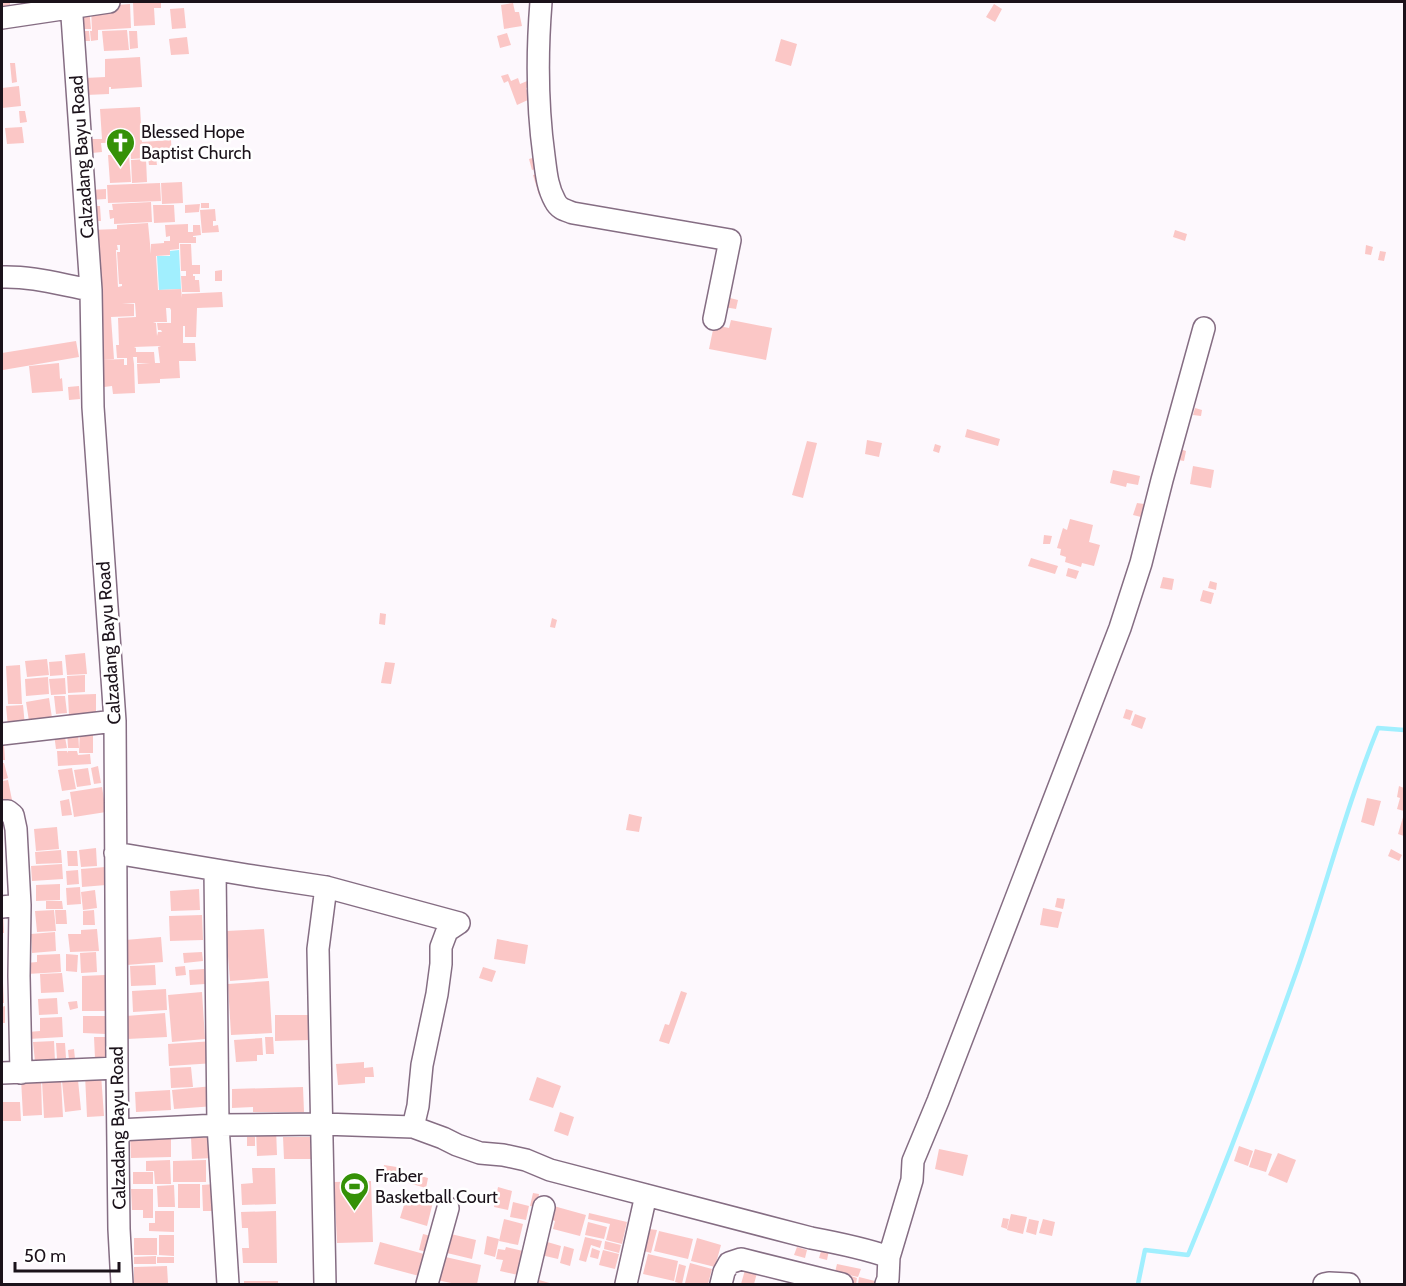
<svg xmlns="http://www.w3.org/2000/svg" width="1406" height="1286" font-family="Cabin,sans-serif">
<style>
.water{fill:#a1effe}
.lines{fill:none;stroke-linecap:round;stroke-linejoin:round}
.stream{stroke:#a1effe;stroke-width:4.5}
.building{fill:#fbc7c6;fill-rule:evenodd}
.minor-casing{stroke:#856d83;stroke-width:24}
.minor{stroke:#fff;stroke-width:21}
.labels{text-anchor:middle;stroke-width:5;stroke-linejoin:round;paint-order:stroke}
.poi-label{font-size:18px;fill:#1b121a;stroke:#fff;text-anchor:start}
.street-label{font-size:18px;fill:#1b121a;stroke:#fff}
</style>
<rect width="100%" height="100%" fill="#fdf8fd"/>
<!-- water -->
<path class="water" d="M 179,250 L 181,289 L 159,290 L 157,256 L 170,256 L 170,251 Z"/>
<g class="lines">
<!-- stream -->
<path class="stream" d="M 1138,1284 L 1145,1250 L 1188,1255 C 1227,1161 1263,1066 1297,970 C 1325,890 1346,807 1378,728 L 1404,730"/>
</g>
<!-- building -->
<path class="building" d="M 2,2 L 10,2 L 10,10 L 2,11 Z
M 133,2 L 161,2 L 161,8 L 154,8 L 155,25 L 134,26 Z
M 513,3 L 515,12 L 519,12 L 522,26 L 504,29 L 501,5 Z
M 130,4 L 131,28 L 98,30 L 98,40 L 91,41 L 90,31 L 92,31 L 91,7 Z
M 994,4 L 1002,9 L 995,22 L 986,17 Z
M 89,7 L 91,29 L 81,29 L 79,8 Z
M 184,8 L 186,28 L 172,29 L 170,9 Z
M 127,30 L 129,50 L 104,51 L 102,31 Z
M 81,31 L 89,31 L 90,41 L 82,41 Z
M 129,31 L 137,31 L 138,48 L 130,49 Z
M 507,33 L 511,45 L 500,48 L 497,36 Z
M 187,37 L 189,54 L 171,55 L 169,39 Z
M 781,39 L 797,44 L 791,66 L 775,61 Z
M 140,57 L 142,87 L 111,89 L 111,87 L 109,87 L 109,94 L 86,95 L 85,78 L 105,77 L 105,59 Z
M 10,63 L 15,63 L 17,82 L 12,83 Z
M 508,74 L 511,81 L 518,78 L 520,84 L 532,79 L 534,85 L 526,88 L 530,99 L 517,105 L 508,81 L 504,83 L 501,76 Z
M 19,86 L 21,106 L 2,108 L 2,88 Z
M 140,107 L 142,142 L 171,140 L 172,157 L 156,158 L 157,165 L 149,165 L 148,158 L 131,159 L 130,142 L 101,143 L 102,152 L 92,153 L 91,139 L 102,139 L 100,109 Z
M 19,111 L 25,111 L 27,122 L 20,123 Z
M 22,127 L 24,143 L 7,144 L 5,128 Z
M 112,145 L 125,145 L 125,154 L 129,154 L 131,182 L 110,183 L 108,155 L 113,155 Z
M 536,157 L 539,168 L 532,170 L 529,159 Z
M 146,159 L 147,182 L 132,183 L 131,160 Z
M 539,174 L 546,192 L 539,195 L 533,175 Z
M 182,182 L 183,203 L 162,204 L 161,183 Z
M 160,183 L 161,201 L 108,203 L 107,185 Z
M 106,189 L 106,199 L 89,200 L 89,190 Z
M 151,202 L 152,222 L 114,224 L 114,218 L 110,219 L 109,210 L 113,210 L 112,204 Z
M 201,203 L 209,203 L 209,208 L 201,208 Z
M 200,204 L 199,212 L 185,213 L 185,205 Z
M 153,205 L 174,205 L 175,222 L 154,223 Z
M 93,206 L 100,206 L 101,221 L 94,221 Z
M 215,209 L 216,221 L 213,221 L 213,226 L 218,225 L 219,232 L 202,233 L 200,210 Z
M 148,223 L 151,254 L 151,244 L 164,243 L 164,241 L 170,241 L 170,236 L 166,237 L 165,225 L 188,224 L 188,232 L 193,232 L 193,225 L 200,225 L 201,235 L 193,236 L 193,237 L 196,237 L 196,243 L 179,243 L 179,249 L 170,250 L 170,255 L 156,256 L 158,290 L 181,289 L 182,298 L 182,294 L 222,292 L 223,307 L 197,308 L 196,337 L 185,337 L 185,326 L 183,326 L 183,343 L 195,343 L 196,361 L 179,361 L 180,378 L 160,379 L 160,383 L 138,384 L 137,364 L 150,363 L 137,363 L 137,357 L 133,357 L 134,364 L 135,393 L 113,394 L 112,386 L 104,387 L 103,370 L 100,360 L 124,359 L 124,365 L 127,365 L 127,358 L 117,358 L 116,345 L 119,345 L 118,318 L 136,317 L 135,303 L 122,304 L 134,304 L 134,316 L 111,317 L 114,359 L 101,360 L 91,230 L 117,229 L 117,225 ZM 117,245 L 120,245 L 120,252 L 117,252 L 119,284 L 122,284 L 122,286 L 118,287 L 116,250 L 118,250 ZM 166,308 L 170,308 L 171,310 L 171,323 L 157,323 L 158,330 L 161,330 L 162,332 L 158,332 L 157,336 L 156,323 L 153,322 L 167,322 ZM 161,346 L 158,347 L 160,363 L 155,363 L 154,352 L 136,352 L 136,348 L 134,347 Z
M 1175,230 L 1187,234 L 1185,241 L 1173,237 Z
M 180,244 L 191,244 L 192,265 L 200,265 L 200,274 L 193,274 L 193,276 L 195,276 L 195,280 L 199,280 L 200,292 L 182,292 L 181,276 L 186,276 L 186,271 L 181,271 Z
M 1366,245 L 1373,247 L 1371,255 L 1365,254 Z
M 1380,251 L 1386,252 L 1384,261 L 1378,260 Z
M 222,270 L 222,281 L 215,281 L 215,271 Z
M 726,297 L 738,300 L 736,309 L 724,307 Z
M 731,320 L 772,328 L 766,360 L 709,349 L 714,325 L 729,328 Z
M 76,341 L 79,357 L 3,370 L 2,353 Z
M 59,363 L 60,379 L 62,378 L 63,391 L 32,393 L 29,366 Z
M 79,386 L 80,399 L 69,400 L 68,387 Z
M 1195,408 L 1202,410 L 1201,416 L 1193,415 Z
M 967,429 L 1000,439 L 998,446 L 965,437 Z
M 867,440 L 882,443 L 879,457 L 865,454 Z
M 807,441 L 817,443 L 803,498 L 792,495 Z
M 935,444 L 941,446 L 939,453 L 933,451 Z
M 1180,449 L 1186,451 L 1184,461 L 1178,460 Z
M 1193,466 L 1214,470 L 1211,488 L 1190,484 Z
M 1113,470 L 1140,476 L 1138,485 L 1127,483 L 1126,487 L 1110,483 Z
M 1137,503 L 1144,504 L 1143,511 L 1147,512 L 1145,518 L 1133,515 Z
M 1070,519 L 1093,525 L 1089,542 L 1100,545 L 1094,566 L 1082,563 L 1081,567 L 1065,562 L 1066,557 L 1060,555 L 1061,549 L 1057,548 L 1063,528 L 1067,530 Z
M 1044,535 L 1052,536 L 1050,544 L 1043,544 Z
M 1031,558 L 1058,566 L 1055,574 L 1028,566 Z
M 1068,568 L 1079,571 L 1076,579 L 1066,576 Z
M 1163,577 L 1174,579 L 1172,590 L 1160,588 Z
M 1210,581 L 1217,583 L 1216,590 L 1208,588 Z
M 1203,590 L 1214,593 L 1211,604 L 1200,601 Z
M 380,613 L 386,614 L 385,625 L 379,624 Z
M 552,618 L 557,620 L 555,628 L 550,627 Z
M 85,653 L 87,674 L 67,675 L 65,655 Z
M 47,659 L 49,675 L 27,677 L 25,661 Z
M 62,661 L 63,675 L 50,676 L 49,662 Z
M 385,662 L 395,663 L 391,684 L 381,683 Z
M 20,665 L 22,704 L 8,704 L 6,666 Z
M 85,675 L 85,692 L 68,693 L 67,676 Z
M 48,677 L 49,694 L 26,696 L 25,679 Z
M 65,678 L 66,694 L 51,695 L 49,679 Z
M 96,694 L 96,715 L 69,716 L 68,695 Z
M 54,696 L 65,696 L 67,713 L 56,714 Z
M 49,698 L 52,718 L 29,721 L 26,702 Z
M 23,705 L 25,726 L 8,727 L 6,706 Z
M 1126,709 L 1133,711 L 1130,720 L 1123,718 Z
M 1135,714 L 1146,718 L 1142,729 L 1131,725 Z
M 80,728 L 93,728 L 93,753 L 79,753 Z
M 67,730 L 78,730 L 79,748 L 68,748 Z
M 64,732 L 67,748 L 56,749 L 54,734 Z
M 2,745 L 4,745 L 5,760 L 2,760 Z
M 57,751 L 67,751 L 68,753 L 68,751 L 77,751 L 78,755 L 90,754 L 91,764 L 58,766 Z
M 2,763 L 4,763 L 8,778 L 2,780 Z
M 98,766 L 101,783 L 94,784 L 91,768 Z
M 72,768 L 76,789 L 62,791 L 58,770 Z
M 88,768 L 91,785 L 77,787 L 74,770 Z
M 8,780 L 12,800 L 2,802 L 2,781 Z
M 1399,786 L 1404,788 L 1404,811 L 1397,809 L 1400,798 L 1397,797 Z
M 102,787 L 106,812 L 74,817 L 70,792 Z
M 1367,798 L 1381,801 L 1374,826 L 1361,822 Z
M 69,799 L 72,815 L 62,816 L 60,801 Z
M 629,814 L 642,817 L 639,832 L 626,830 Z
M 1404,814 L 1404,836 L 1398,834 Z
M 57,827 L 59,849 L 36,851 L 34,829 Z
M 96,848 L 97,866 L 81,867 L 79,850 Z
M 1391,849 L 1402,855 L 1399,861 L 1388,856 Z
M 61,850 L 62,863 L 36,864 L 35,852 Z
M 67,851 L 77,851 L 78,866 L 68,866 Z
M 62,864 L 63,879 L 32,881 L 31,866 Z
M 105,867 L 106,885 L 82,887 L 81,869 Z
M 78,870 L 79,884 L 67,885 L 66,871 Z
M 60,884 L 60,900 L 36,901 L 36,885 Z
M 80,887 L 81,904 L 67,905 L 66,888 Z
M 199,889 L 200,910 L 171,911 L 170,891 Z
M 95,890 L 97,908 L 83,910 L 81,892 Z
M 1057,898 L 1065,899 L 1063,909 L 1055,907 Z
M 46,901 L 62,901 L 63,909 L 46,909 Z
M 1043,908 L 1062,912 L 1058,928 L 1040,925 Z
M 2,909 L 3,909 L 4,933 L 2,933 Z
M 54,910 L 56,931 L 37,932 L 35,911 Z
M 55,910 L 66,910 L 67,924 L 56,924 Z
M 94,910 L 95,925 L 83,925 L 83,911 Z
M 202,915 L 203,940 L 170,941 L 169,916 Z
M 97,929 L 99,951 L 70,952 L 68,934 L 81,934 L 81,930 Z
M 264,929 L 268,978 L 230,981 L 226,931 Z
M 55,932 L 56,951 L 32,953 L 31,934 Z
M 161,937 L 163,962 L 127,965 L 125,940 Z
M 497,939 L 528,945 L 525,964 L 494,959 Z
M 96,952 L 97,972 L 81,973 L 80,953 Z
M 202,952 L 203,961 L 184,963 L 183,953 Z
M 60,954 L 61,972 L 27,974 L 26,963 L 37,962 L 37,955 Z
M 66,954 L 78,955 L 77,972 L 66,971 Z
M 155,965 L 156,985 L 131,986 L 130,966 Z
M 185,966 L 186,975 L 176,976 L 175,967 Z
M 483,967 L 496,971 L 492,982 L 479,978 Z
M 204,969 L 205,984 L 190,985 L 189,970 Z
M 62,973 L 64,992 L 41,993 L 40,974 Z
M 105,975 L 105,1011 L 82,1011 L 82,976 Z
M 269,981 L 272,1033 L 231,1035 L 228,984 Z
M 2,983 L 3,983 L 4,1003 L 2,1003 Z
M 166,989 L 167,1010 L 133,1012 L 132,991 Z
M 681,991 L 687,993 L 669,1044 L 659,1041 L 665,1024 L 669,1025 Z
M 202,992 L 205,1039 L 172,1042 L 168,995 Z
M 57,998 L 58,1014 L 39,1015 L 38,999 Z
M 77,1001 L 78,1008 L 70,1010 L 68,1002 Z
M 5,1006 L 5,1023 L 2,1023 L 2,1007 Z
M 165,1013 L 167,1037 L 127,1039 L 126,1016 Z
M 275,1015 L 309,1015 L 310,1040 L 275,1041 Z
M 83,1016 L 106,1016 L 106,1034 L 83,1033 Z
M 62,1017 L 63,1037 L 28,1039 L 28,1032 L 40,1031 L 40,1018 Z
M 94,1037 L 105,1037 L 107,1057 L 95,1058 Z
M 265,1037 L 273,1037 L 274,1054 L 266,1054 Z
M 262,1038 L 263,1055 L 257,1055 L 257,1061 L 236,1062 L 234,1040 Z
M 54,1041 L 55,1061 L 35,1062 L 33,1042 Z
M 214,1041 L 215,1063 L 169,1066 L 168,1044 Z
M 56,1043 L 65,1043 L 66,1058 L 57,1059 Z
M 74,1049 L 75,1059 L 69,1060 L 68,1050 Z
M 364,1062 L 364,1068 L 373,1067 L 374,1077 L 365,1077 L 365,1083 L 338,1085 L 336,1064 Z
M 191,1067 L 193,1087 L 171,1088 L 170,1068 Z
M 101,1074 L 104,1116 L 87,1117 L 85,1075 Z
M 537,1077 L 561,1086 L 553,1108 L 529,1100 Z
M 41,1078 L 42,1115 L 23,1116 L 21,1079 Z
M 61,1080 L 63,1117 L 44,1118 L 42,1081 Z
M 78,1080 L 81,1110 L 65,1112 L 62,1081 Z
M 213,1086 L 215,1106 L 174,1109 L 172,1090 Z
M 303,1087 L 304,1112 L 253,1112 L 253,1107 L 232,1108 L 232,1089 Z
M 170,1090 L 171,1110 L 136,1112 L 135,1092 Z
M 2,1102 L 20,1102 L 21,1121 L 2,1121 Z
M 560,1112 L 574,1117 L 568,1136 L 554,1131 Z
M 276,1128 L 277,1155 L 257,1156 L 256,1129 Z
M 130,1135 L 171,1135 L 171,1157 L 131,1158 Z
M 213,1137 L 213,1158 L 192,1159 L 191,1138 Z
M 247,1137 L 255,1137 L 255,1146 L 247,1146 Z
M 283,1137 L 315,1137 L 315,1159 L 284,1159 Z
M 1239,1146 L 1253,1151 L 1248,1166 L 1234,1161 Z
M 939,1149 L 968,1155 L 963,1176 L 935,1169 Z
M 1255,1149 L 1272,1154 L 1266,1172 L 1249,1167 Z
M 1278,1153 L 1296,1160 L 1287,1183 L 1268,1175 Z
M 170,1160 L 171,1184 L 155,1184 L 154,1171 L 146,1171 L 146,1161 Z
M 206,1160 L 206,1182 L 173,1182 L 173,1161 Z
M 384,1165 L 403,1168 L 401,1178 L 383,1174 Z
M 252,1168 L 275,1168 L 276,1204 L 242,1205 L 241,1184 L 253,1183 Z
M 404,1171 L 428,1178 L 426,1188 L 401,1181 Z
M 133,1172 L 153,1172 L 153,1184 L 133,1184 Z
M 371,1181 L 373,1242 L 337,1243 L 334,1182 Z
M 178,1184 L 200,1184 L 200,1208 L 178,1208 Z
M 215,1184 L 215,1211 L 203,1211 L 202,1185 Z
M 174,1185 L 175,1207 L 158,1207 L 157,1186 Z
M 498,1187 L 512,1191 L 508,1210 L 494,1207 Z
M 131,1189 L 153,1189 L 153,1218 L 143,1218 L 143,1210 L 132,1210 Z
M 397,1192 L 433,1202 L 427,1226 L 400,1218 L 404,1205 L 394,1202 Z
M 533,1193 L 539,1194 L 537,1207 L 530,1206 Z
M 513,1202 L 529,1206 L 526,1220 L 510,1217 Z
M 550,1205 L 586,1215 L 580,1236 L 553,1229 L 555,1221 L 547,1218 Z
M 155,1211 L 174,1211 L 174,1232 L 149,1231 L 149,1223 L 155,1223 Z
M 276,1211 L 277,1263 L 243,1263 L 242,1248 L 249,1248 L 248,1228 L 242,1228 L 241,1212 Z
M 589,1213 L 627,1222 L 622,1244 L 606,1240 L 610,1224 L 588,1219 Z
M 1011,1214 L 1027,1217 L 1023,1234 L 1007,1230 Z
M 1003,1218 L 1009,1219 L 1007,1229 L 1001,1227 Z
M 504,1219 L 523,1224 L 518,1245 L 499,1241 Z
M 1029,1219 L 1039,1221 L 1036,1235 L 1026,1232 Z
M 1043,1219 L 1055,1222 L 1052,1236 L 1039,1233 Z
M 588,1222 L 607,1227 L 604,1239 L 585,1235 Z
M 649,1229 L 657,1230 L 651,1253 L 644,1251 Z
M 659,1231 L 693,1239 L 688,1259 L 654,1251 Z
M 423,1234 L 431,1236 L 427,1252 L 419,1250 Z
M 451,1234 L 476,1240 L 472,1259 L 447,1253 Z
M 159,1235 L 174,1235 L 174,1256 L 159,1255 Z
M 487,1236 L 499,1239 L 495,1257 L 484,1254 Z
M 585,1237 L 602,1241 L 600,1248 L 591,1245 L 586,1262 L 579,1260 Z
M 134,1238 L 157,1238 L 157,1255 L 134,1255 Z
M 697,1238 L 721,1245 L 715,1267 L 691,1261 Z
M 544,1241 L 561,1246 L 558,1259 L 541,1255 Z
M 605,1241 L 621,1245 L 619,1253 L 604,1249 Z
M 380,1242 L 424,1254 L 419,1276 L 374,1264 Z
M 564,1246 L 574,1249 L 570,1266 L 560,1263 Z
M 506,1247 L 523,1251 L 518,1275 L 500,1271 L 503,1260 L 496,1259 L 498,1249 L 505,1250 Z
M 797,1247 L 807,1250 L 805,1258 L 794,1255 Z
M 592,1248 L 600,1251 L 598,1259 L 590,1257 Z
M 822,1248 L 829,1250 L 827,1260 L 819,1258 Z
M 603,1250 L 619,1254 L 615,1269 L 599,1265 Z
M 648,1254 L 678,1261 L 674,1281 L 643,1274 Z
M 156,1256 L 156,1264 L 134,1264 L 134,1257 Z
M 441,1256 L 481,1265 L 477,1284 L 456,1284 L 432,1279 Z
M 157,1257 L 174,1257 L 174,1263 L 157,1263 Z
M 690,1263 L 712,1269 L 708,1284 L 685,1283 Z
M 679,1264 L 686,1266 L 682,1284 L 675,1282 Z
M 837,1264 L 861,1269 L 858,1277 L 835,1272 Z
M 167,1266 L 168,1283 L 134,1283 L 134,1267 Z
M 745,1270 L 757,1273 L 754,1284 L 741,1284 Z
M 848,1275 L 857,1278 L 856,1284 L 846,1283 Z
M 859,1277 L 875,1281 L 874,1284 L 858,1284 Z
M 532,1278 L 553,1284 L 531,1284 Z
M 244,1281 L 278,1281 L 278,1284 L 244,1284 Z"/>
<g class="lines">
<defs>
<path id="minor" d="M 71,2 L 91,290 L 93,407 L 115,721 L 117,1068 L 119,1229 L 122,1284
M 541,2 C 537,52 537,105 544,156 C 546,171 547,187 555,201 C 559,209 565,210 573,213 L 730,240 L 714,319
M 2,18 L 109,2
M 2,277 C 32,276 62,285 91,290
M 2,734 L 115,721
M 2,811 L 8,811 L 13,815 L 16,829 L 20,905 L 19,976 L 21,1073
M 115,853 L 247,875 L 326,887 L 459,923
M 215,870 L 218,1125 L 228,1284
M 2,907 L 20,905
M 2,1073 L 117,1068
M 413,1127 L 418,1106 L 422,1065 L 437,994 L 441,964 L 441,947 L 447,931 L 459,923
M 118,1130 L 218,1125 L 322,1124 L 413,1127 L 443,1138 L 457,1145 L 480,1153 L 503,1155 L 526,1160 L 550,1170 L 811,1238 C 838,1243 863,1248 889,1257
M 325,1284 L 318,949 L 326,887
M 427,1284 L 448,1208
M 526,1284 L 544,1207
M 626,1284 L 646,1195
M 721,1284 L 724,1272 L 729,1263 L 741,1259 L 842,1284
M 886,1284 L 888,1279 L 889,1257 L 912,1180 L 913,1161 L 938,1101 L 1120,628 L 1141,563 L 1162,480 L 1204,328
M 1324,1284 L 1329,1283 L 1349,1284"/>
</defs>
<!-- minor casing -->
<use href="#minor" class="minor-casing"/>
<!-- minor -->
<use href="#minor" class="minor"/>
</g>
<!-- icons -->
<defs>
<symbol id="church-pin" viewBox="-11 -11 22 30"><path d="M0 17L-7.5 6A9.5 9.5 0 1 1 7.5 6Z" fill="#359107" stroke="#fff"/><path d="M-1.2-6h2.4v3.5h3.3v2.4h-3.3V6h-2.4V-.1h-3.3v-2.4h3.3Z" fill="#fff"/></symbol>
<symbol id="stadium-pin" viewBox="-11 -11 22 30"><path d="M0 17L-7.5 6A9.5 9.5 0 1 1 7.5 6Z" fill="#359107" stroke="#fff"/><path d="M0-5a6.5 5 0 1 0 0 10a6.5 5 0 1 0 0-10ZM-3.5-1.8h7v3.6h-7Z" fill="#fff"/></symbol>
</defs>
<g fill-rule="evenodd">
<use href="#church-pin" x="104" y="126" width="33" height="45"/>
<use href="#stadium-pin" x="338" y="1170" width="33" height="45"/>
</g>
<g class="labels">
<!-- poi labels -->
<g class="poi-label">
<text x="141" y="138">Blessed Hope<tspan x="141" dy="21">Baptist Church</tspan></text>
<text x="375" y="1182">Fraber<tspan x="375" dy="21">Basketball Court</tspan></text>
</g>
<!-- street labels -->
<g class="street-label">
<text transform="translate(82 157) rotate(-94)" y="6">Calzadang Bayu Road</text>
<text transform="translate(109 643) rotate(-94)" y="6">Calzadang Bayu Road</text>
<text transform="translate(118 1128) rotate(-91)" y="6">Calzadang Bayu Road</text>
</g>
</g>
<!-- border -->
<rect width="1406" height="1286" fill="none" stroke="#1b121a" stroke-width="6"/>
<!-- scale -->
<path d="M15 1262v9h104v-9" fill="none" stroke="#1b121a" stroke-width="3"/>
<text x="24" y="1262" font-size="18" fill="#1b121a" stroke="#ffffff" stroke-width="4.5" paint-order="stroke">50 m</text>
</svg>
